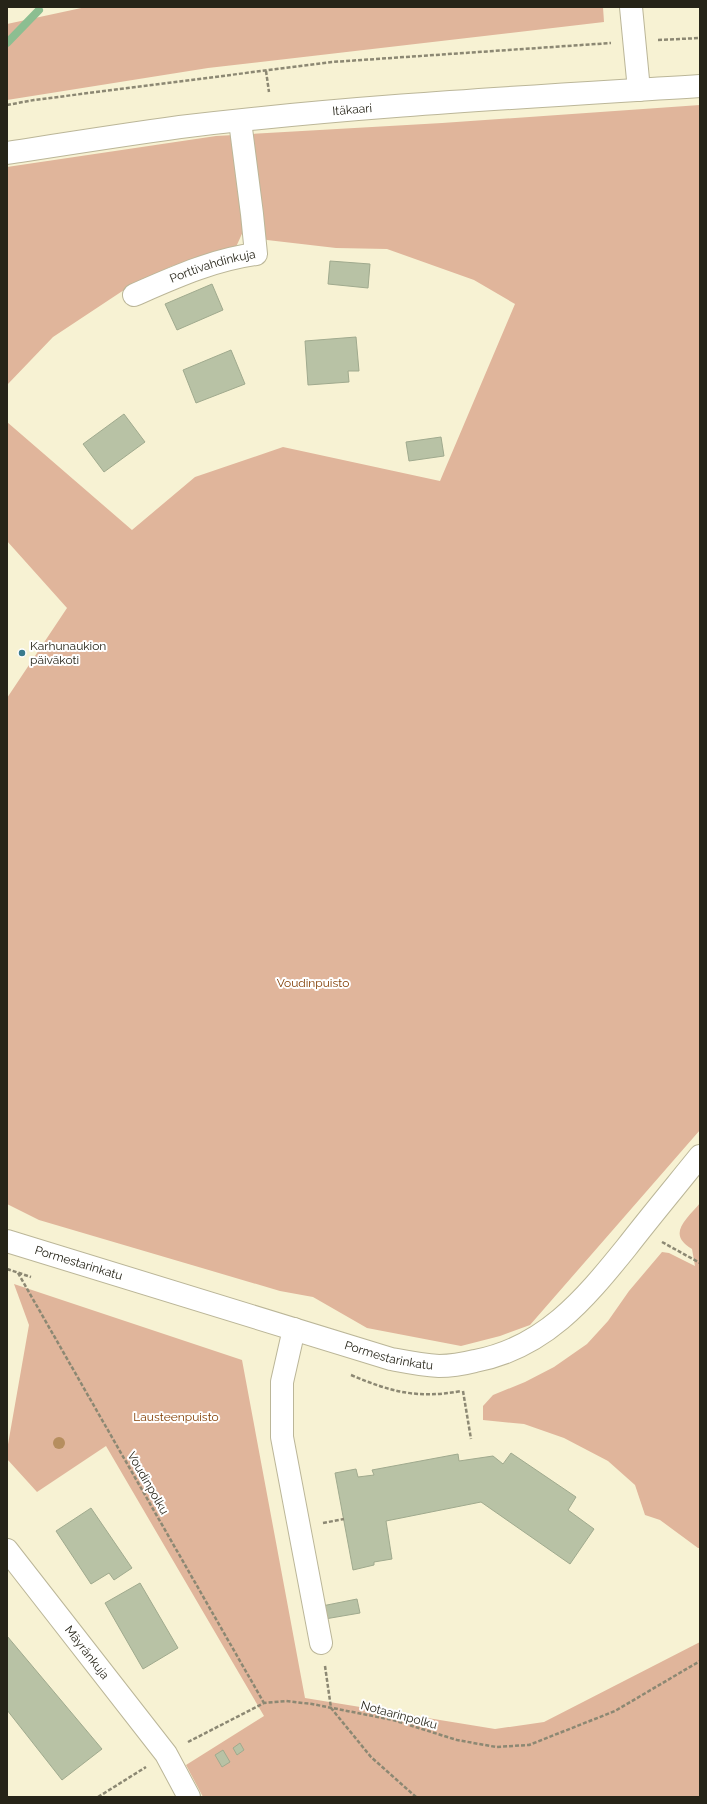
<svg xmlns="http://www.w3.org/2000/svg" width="707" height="1804" font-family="Raleway,sans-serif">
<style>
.green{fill:#e0b59b}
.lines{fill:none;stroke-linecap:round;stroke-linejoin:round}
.stream{stroke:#8cbe91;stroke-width:8}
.building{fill:#b8c2a5;stroke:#a0aa8e}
.minor-casing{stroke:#bbb698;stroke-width:24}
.path{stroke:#8c8873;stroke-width:2.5;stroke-dasharray:4 2;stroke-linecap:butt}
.minor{stroke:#fff;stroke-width:22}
.tree{fill:#b68e5f}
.poi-dot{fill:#397b8d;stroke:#fff;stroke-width:1.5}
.labels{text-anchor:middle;stroke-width:4;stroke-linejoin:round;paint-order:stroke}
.street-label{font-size:12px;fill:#262418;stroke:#fff}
.poi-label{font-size:12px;fill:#262418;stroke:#fff;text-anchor:start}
.park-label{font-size:12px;fill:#803c00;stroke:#fff}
</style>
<rect width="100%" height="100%" fill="#f7f2d3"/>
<!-- green -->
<path class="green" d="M 86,7 L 603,7 L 604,22 L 208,68 L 7,100 L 7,24 Z
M 700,105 L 700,1130 L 530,1325 L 500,1336 L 461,1346 L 367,1328 L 313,1297 L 280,1291 L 39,1220 L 7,1204 L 7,698 L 67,608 L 7,541 L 7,422 L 132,530 L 195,477 L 283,447 L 440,481 L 515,304 L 474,280 L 387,249 L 336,248 L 267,240 L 245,227 L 236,247 L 228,252 L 172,266 L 130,286 L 53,337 L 7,385 L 7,167 L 216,136 L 442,123 Z
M 700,1203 L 700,1548 L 698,1548 L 660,1520 L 645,1515 L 635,1485 L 608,1461 L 564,1438 L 524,1424 L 483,1420 L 483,1406 L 493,1395 L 525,1382 L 554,1367 L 587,1344 L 608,1321 L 629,1291 L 662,1252 L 669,1253 L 695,1266 L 692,1249 C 666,1234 687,1219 700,1203 Z
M 14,1284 L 242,1360 L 305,1698 L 495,1729 L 544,1722 L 700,1642 L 700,1797 L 203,1797 L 186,1765 L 264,1716 L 106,1446 L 37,1492 L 7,1459 L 7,1450 L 29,1325 Z"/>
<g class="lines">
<!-- stream -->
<path class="stream" d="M 7,43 L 39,10"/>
</g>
<!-- building -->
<path class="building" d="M 330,261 L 370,264 L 368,288 L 328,284 Z
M 212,284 L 223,310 L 177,330 L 165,304 Z
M 356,337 L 359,371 L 348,371 L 349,382 L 308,385 L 305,341 Z
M 231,350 L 245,384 L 196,403 L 183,370 Z
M 124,414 L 145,442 L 104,472 L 83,444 Z
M 441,437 L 444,456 L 409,461 L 406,442 Z
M 511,1453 L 576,1497 L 568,1510 L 594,1529 L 570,1564 L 481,1502 L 386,1521 L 392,1559 L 374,1562 L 374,1565 L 353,1570 L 335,1473 L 356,1469 L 358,1477 L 374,1475 L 372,1470 L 458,1454 L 459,1461 L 493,1456 L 503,1464 Z
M 91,1508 L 132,1568 L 114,1580 L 109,1573 L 91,1584 L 56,1531 Z
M 140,1583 L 178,1648 L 143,1669 L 105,1603 Z
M 357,1599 L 360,1613 L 319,1620 L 317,1607 Z
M 7,1636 L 102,1749 L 62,1780 L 7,1710 Z
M 240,1743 L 244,1750 L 237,1755 L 233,1748 Z
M 223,1750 L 230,1762 L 222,1767 L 215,1755 Z"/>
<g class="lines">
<defs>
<g id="minor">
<path d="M 631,7 L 639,90"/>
<path id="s1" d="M 7,153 C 65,144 122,135 180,127 C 353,106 527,97 700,86"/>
<path id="s2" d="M 134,295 C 173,278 212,260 256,254 L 252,214 L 240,121"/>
<path id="s3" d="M 7,1241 L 391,1359 C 407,1362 422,1365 439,1366 C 450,1366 463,1364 475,1361 C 544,1348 584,1300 626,1248 C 650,1217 675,1187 700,1156"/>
<path d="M 294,1329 L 282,1382 L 282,1437 L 321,1643"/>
<path id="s4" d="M 7,1550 L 166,1754 L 189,1797"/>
</g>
</defs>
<!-- minor casing -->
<use href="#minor" class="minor-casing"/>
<!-- path -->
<path class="path" d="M 658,40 L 700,38
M 266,71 L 269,92
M 7,105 L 34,100 L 332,62 L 611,43
M 662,1242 L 700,1263
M 7,1269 L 31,1277
M 18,1273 L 264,1703
M 351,1375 C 391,1392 418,1399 461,1391
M 463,1391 L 471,1439
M 323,1523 L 344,1519
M 325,1666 L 331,1708 L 371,1757 L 416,1797
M 188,1742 L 264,1703 L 286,1701 L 312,1704 L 393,1720 L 457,1740 L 496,1747 L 529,1745 L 615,1711 L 700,1661
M 98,1797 L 146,1767"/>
<!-- minor -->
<use href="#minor" class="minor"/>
</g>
<!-- trees -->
<circle class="tree" cx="59" cy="1443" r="6"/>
<!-- markers -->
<circle class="poi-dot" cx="22" cy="653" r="4"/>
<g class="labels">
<!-- street labels -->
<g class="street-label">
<text dy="4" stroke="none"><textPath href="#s1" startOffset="348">Itäkaari</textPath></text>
<text dy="4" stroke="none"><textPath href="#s2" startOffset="84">Porttivahdinkuja</textPath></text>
<text dy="4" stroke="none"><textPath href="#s3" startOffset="75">Pormestarinkatu</textPath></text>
<text dy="4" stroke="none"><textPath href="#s3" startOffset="399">Pormestarinkatu</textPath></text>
<text transform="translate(148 1483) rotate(60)" y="4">Voudinpolku</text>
<text dy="4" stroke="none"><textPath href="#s4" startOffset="130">Mäyränkuja</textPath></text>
<text transform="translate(399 1715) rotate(15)" y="4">Notaarinpolku</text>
</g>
<!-- poi labels -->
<g class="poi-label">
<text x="30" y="650">Karhunaukion<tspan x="30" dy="14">päiväkoti</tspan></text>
</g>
<!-- park labels -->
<g class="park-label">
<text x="313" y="987">Voudinpuisto</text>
<text x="176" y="1421">Lausteenpuisto</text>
</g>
</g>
<!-- border -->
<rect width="707" height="1804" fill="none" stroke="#262418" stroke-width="16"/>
</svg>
